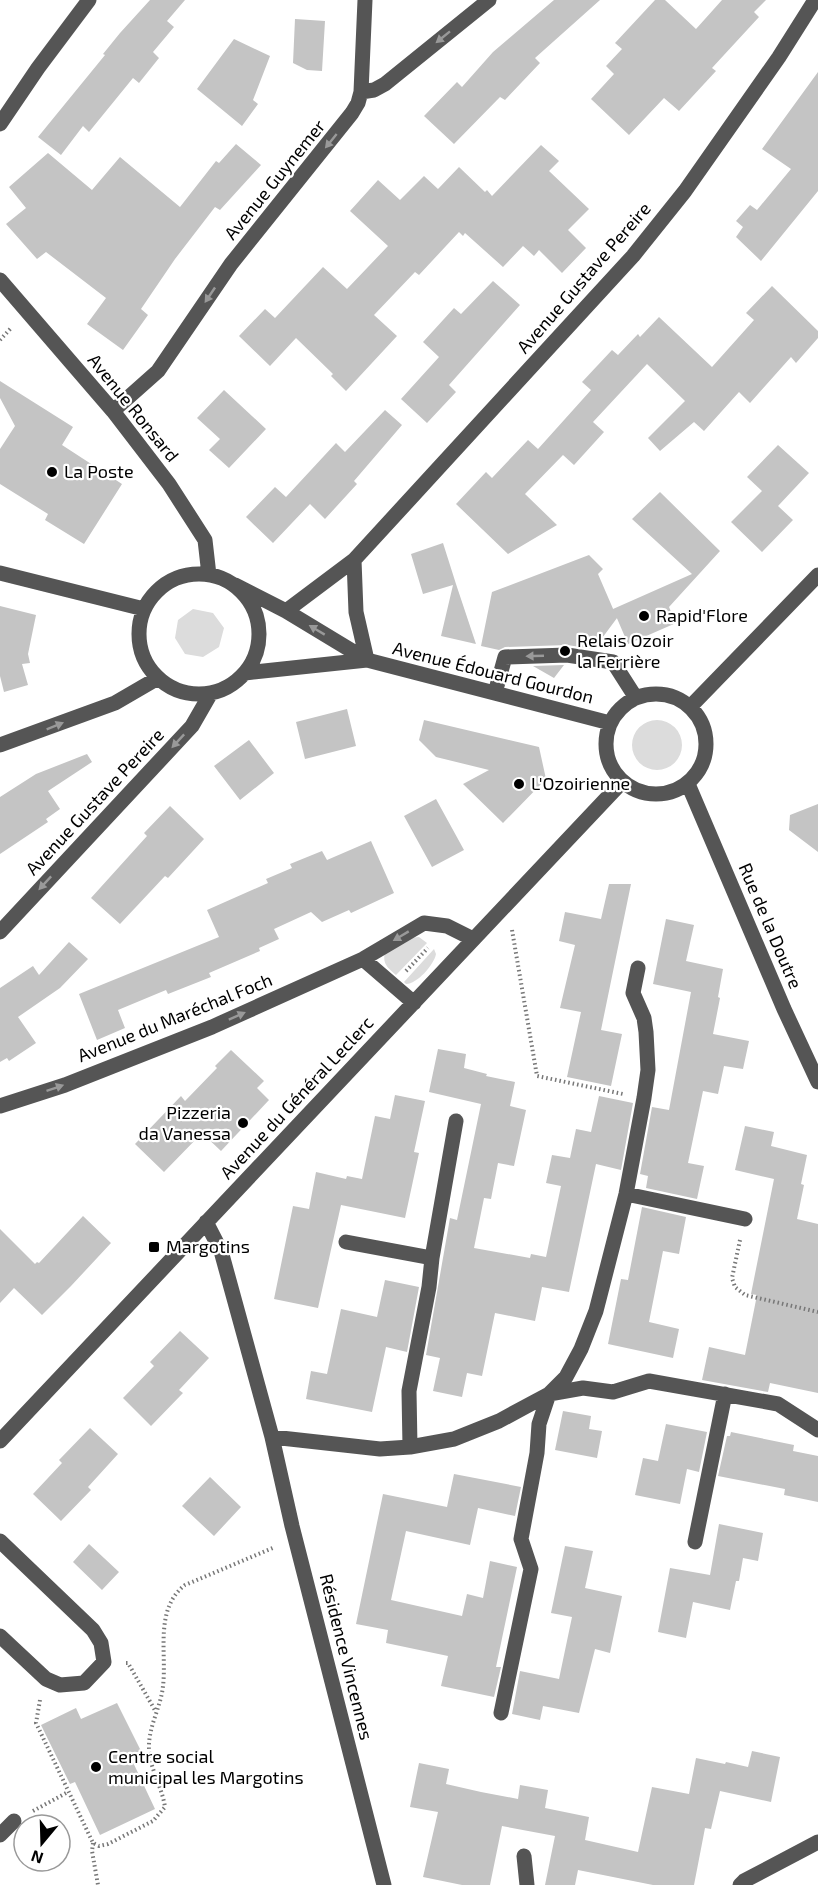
<svg xmlns="http://www.w3.org/2000/svg" width="818" height="1885" font-family="'Exo 2',sans-serif">
<style>
.green{fill:#dcdcdc}
.building{fill:#c4c4c4}
.lines{fill:none;stroke-linecap:round;stroke-linejoin:round}
.path{stroke:#777;stroke-width:4;stroke-dasharray:1.5 3;stroke-linecap:butt}
.minor{stroke:#555;stroke-width:15}
.oneway{fill:#999}
.poi-dot{fill:#000;stroke:#fff;stroke-width:2}
.labels{text-anchor:middle;stroke-width:4.5;stroke-linejoin:round;paint-order:stroke}
.street-label{font-size:18px;fill:#000;stroke:#fff}
.poi-label{font-size:18px;fill:#000;stroke:#fff;text-anchor:start}
</style>
<rect width="100%" height="100%" fill="#fff"/>
<!-- green -->
<path class="green" d="M 193,609 L 213,613 L 224,628 L 219,647 L 203,657 L 185,654 L 175,638 L 178,620 Z
M632 745a25 25 0 1 1 50 0a25 25 0 1 1-50 0Z
M 419,937 L 427,943 L 396,975 C 388,968 382,964 385,952 L 409,938 Z
M 434,949 L 436,954 C 434,965 417,984 406,984 L 404,982 Z"/>
<!-- building -->
<path class="building" d="M 150,0 L 185,0 L 167,21 L 174,27 L 153,52 L 159,58 L 139,83 L 133,78 L 89,132 L 83,126 L 61,155 L 38,137 L 105,55 L 103,54 L 120,33 Z
M 554,0 L 600,0 L 535,58 L 540,63 L 505,100 L 500,97 L 454,144 L 424,116 L 457,82 L 462,87 L 493,52 Z
M 655,0 L 665,0 L 696,29 L 722,0 L 766,0 L 754,12 L 759,17 L 712,68 L 716,71 L 679,111 L 664,98 L 629,135 L 591,99 L 614,74 L 606,66 L 622,49 L 615,43 Z
M 295,19 L 325,21 L 322,71 L 307,70 L 293,63 Z
M 234,39 L 270,56 L 253,100 L 258,104 L 242,126 L 197,89 Z
M 818,72 L 818,191 L 761,261 L 736,237 L 743,227 L 736,221 L 750,205 L 757,210 L 791,169 L 762,149 Z
M 236,144 L 261,165 L 220,210 L 215,207 L 175,259 L 141,309 L 148,315 L 123,350 L 87,324 L 106,298 L 46,252 L 37,259 L 6,224 L 26,208 L 9,187 L 48,153 L 92,190 L 120,157 L 180,207 L 216,161 L 219,163 Z
M 541,145 L 559,161 L 549,171 L 589,209 L 568,230 L 586,248 L 562,273 L 539,250 L 534,256 L 523,246 L 503,267 L 465,233 L 463,236 L 459,232 L 419,275 L 415,272 L 374,315 L 397,336 L 346,391 L 331,376 L 333,374 L 296,338 L 270,366 L 239,336 L 265,309 L 275,318 L 323,267 L 347,289 L 388,246 L 350,211 L 378,180 L 400,200 L 424,176 L 438,189 L 459,167 L 485,192 L 487,190 L 492,196 Z
M 493,281 L 520,305 L 449,385 L 456,392 L 427,423 L 401,399 L 439,357 L 423,342 L 454,308 L 461,314 Z
M 772,286 L 818,331 L 818,338 L 796,363 L 791,357 L 750,403 L 739,392 L 704,431 L 694,422 L 660,451 L 648,438 L 685,401 L 647,364 L 593,422 L 604,432 L 574,465 L 563,455 L 525,494 L 557,525 L 508,554 L 456,504 L 486,472 L 492,478 L 528,440 L 538,449 L 591,390 L 582,382 L 612,350 L 618,355 L 638,334 L 640,337 L 659,317 L 712,367 L 754,320 L 746,313 Z
M 0,381 L 73,427 L 62,445 L 122,484 L 84,544 L 45,520 L 48,514 L 0,484 L 0,449 L 15,426 L 0,398 Z
M 224,390 L 266,429 L 229,468 L 209,450 L 220,439 L 197,418 Z
M 385,410 L 402,425 L 354,481 L 357,484 L 325,519 L 310,504 L 273,543 L 246,517 L 275,487 L 286,497 L 336,443 L 345,452 Z
M 778,445 L 809,473 L 778,506 L 793,520 L 762,552 L 731,522 L 762,491 L 747,477 Z
M 660,492 L 720,551 L 669,607 L 676,623 L 628,644 L 613,609 L 692,574 L 632,519 Z
M 443,543 L 456,584 L 476,644 L 441,636 L 453,585 L 423,594 L 411,554 Z
M 589,555 L 603,569 L 598,574 L 617,618 L 594,649 L 567,645 L 505,647 L 499,650 L 481,646 L 492,592 Z
M 0,606 L 36,615 L 28,654 L 30,663 L 22,664 L 28,685 L 4,692 L 0,676 Z
M 564,665 L 554,678 L 533,666 Z
M 347,709 L 356,746 L 305,759 L 296,722 Z
M 424,720 L 539,747 L 546,779 L 503,823 L 463,784 L 489,770 L 436,757 L 419,740 Z
M 249,740 L 274,773 L 240,800 L 214,766 Z
M 87,754 L 92,762 L 48,791 L 60,809 L 46,819 L 48,822 L 0,854 L 0,797 L 36,774 Z
M 436,799 L 464,850 L 432,867 L 404,816 Z
M 818,804 L 818,852 L 789,830 L 790,815 Z
M 170,806 L 204,839 L 168,878 L 165,876 L 120,924 L 91,898 L 147,836 L 144,833 Z
M 371,841 L 394,893 L 351,913 L 349,910 L 322,922 L 311,912 L 274,929 L 279,939 L 259,948 L 260,951 L 209,973 L 211,977 L 168,994 L 166,990 L 118,1010 L 125,1028 L 97,1040 L 79,994 L 219,937 L 207,910 L 268,883 L 266,879 L 292,868 L 290,864 L 322,851 L 327,860 Z
M 609,884 L 631,884 L 601,1030 L 622,1034 L 611,1086 L 567,1077 L 581,1012 L 560,1008 L 575,945 L 559,941 L 565,912 L 601,919 Z
M 666,919 L 694,925 L 686,961 L 723,969 L 718,997 L 720,998 L 713,1034 L 749,1041 L 743,1069 L 724,1066 L 718,1094 L 703,1091 L 688,1163 L 704,1166 L 697,1199 L 646,1188 L 648,1176 L 640,1174 L 652,1107 L 669,1110 L 691,992 L 653,984 Z
M 69,942 L 88,959 L 60,988 L 18,1017 L 36,1043 L 9,1061 L 7,1058 L 0,1062 L 0,988 L 33,966 L 39,975 Z
M 438,1049 L 466,1054 L 464,1068 L 487,1074 L 486,1076 L 515,1082 L 510,1106 L 526,1110 L 514,1166 L 498,1163 L 491,1199 L 484,1198 L 474,1248 L 530,1258 L 531,1254 L 546,1257 L 561,1186 L 546,1183 L 552,1155 L 570,1158 L 576,1129 L 591,1132 L 599,1096 L 633,1103 L 621,1170 L 596,1164 L 569,1292 L 542,1287 L 535,1321 L 495,1313 L 482,1376 L 467,1373 L 462,1397 L 433,1391 L 440,1358 L 426,1355 L 450,1218 L 457,1220 L 481,1104 L 429,1092 Z
M 231,1050 L 264,1081 L 257,1088 L 269,1100 L 221,1151 L 202,1133 L 164,1172 L 135,1144 L 181,1096 L 185,1101 L 217,1068 L 215,1066 Z
M 395,1095 L 425,1101 L 414,1152 L 419,1153 L 405,1218 L 341,1205 L 318,1308 L 274,1299 L 293,1206 L 309,1209 L 316,1172 L 346,1179 L 347,1176 L 362,1179 L 375,1116 L 390,1119 Z
M 745,1126 L 774,1132 L 771,1146 L 807,1155 L 801,1184 L 804,1185 L 797,1219 L 818,1224 L 818,1393 L 770,1383 L 768,1392 L 702,1380 L 709,1347 L 745,1355 L 757,1295 L 751,1294 L 774,1179 L 735,1170 Z
M 642,1207 L 686,1217 L 679,1254 L 663,1251 L 649,1322 L 679,1329 L 673,1358 L 608,1344 L 621,1279 L 628,1280 Z
M 83,1216 L 111,1243 L 71,1286 L 42,1315 L 14,1288 L 0,1303 L 0,1229 L 35,1264 L 37,1262 L 39,1263 Z
M 385,1280 L 419,1287 L 407,1352 L 386,1347 L 372,1412 L 306,1399 L 311,1371 L 327,1374 L 341,1309 L 377,1317 Z
M 180,1331 L 209,1358 L 179,1390 L 183,1393 L 151,1426 L 123,1398 L 154,1366 L 150,1362 Z
M 563,1411 L 591,1416 L 589,1429 L 602,1431 L 597,1458 L 555,1450 Z
M 666,1424 L 707,1432 L 699,1472 L 687,1469 L 680,1504 L 635,1495 L 643,1458 L 658,1461 Z
M 90,1428 L 118,1454 L 88,1487 L 91,1490 L 61,1521 L 33,1494 L 62,1463 L 59,1460 Z
M 731,1432 L 794,1445 L 793,1451 L 818,1456 L 818,1502 L 784,1495 L 785,1489 L 718,1476 L 727,1436 L 730,1436 Z
M 454,1474 L 521,1487 L 515,1516 L 478,1508 L 470,1545 L 406,1531 L 391,1600 L 462,1616 L 467,1594 L 483,1598 L 490,1561 L 517,1567 L 496,1667 L 501,1667 L 494,1697 L 441,1686 L 448,1656 L 386,1643 L 388,1630 L 356,1624 L 383,1494 L 447,1507 Z
M 210,1477 L 241,1507 L 214,1536 L 182,1506 Z
M 719,1524 L 763,1533 L 758,1561 L 743,1558 L 739,1581 L 736,1581 L 730,1610 L 693,1602 L 686,1638 L 658,1632 L 670,1568 L 710,1575 Z
M 89,1544 L 119,1572 L 102,1590 L 73,1562 Z
M 565,1546 L 593,1551 L 585,1588 L 622,1596 L 610,1653 L 595,1649 L 579,1713 L 543,1706 L 540,1720 L 512,1714 L 520,1671 L 559,1679 L 572,1617 L 551,1613 Z
M 117,1703 L 141,1751 L 130,1756 L 155,1809 L 100,1835 L 75,1782 L 70,1784 L 41,1725 L 76,1708 L 81,1719 Z
M 752,1751 L 780,1757 L 771,1802 L 720,1791 L 711,1829 L 705,1828 L 694,1885 L 653,1885 L 578,1870 L 575,1885 L 545,1885 L 555,1836 L 502,1826 L 490,1885 L 462,1885 L 423,1877 L 438,1812 L 410,1807 L 419,1763 L 449,1769 L 446,1784 L 481,1792 L 518,1799 L 520,1785 L 548,1790 L 545,1808 L 589,1817 L 585,1840 L 638,1852 L 652,1787 L 689,1794 L 696,1758 L 725,1764 L 726,1762 L 748,1767 Z"/>
<g class="lines">
<!-- path -->
<path class="path" d="M 0,340 L 12,327
M 512,930 L 537,1076 L 623,1094
M 406,971 L 428,948
M 740,1240 L 732,1278 L 735,1287 L 745,1295 L 818,1312
M 126,1663 L 128,1663 L 156,1712
M 40,1700 L 36,1723 L 93,1843 L 99,1846 L 108,1844 L 153,1821 L 165,1807 C 162,1787 150,1769 149,1749 C 148,1727 161,1707 163,1686 C 167,1653 154,1609 185,1585 L 275,1547
M 33,1811 L 68,1792
M 93,1843 L 92,1851 L 98,1885"/>
<!-- minor -->
<path class="minor" d="M 361,92 L 374,90 L 385,84 L 489,0
M 0,124 L 38,68 L 89,0
M 0,280 L 113,411 L 169,484 L 205,540 L 209,575
M 113,411 L 158,371 L 231,264 L 352,113 L 358,103 L 361,92 L 365,0
M 354,560 L 356,612 L 367,660
M 0,573 L 144,609
M139 634a60 60 0 1 1 120 0a60 60 0 1 1-120 0Z
M 235,585 L 286,611 L 367,660 L 610,723
M 286,611 L 354,560 L 633,256 L 685,191 L 779,57 L 815,0
M 245,673 L 367,660
M 495,693 L 505,657 L 567,655 L 613,662 L 636,698
M606 744a50 50 0 1 1 100 0a50 50 0 1 1-100 0Z
M 690,707 L 818,575
M 0,745 L 115,703 L 158,678
M 688,784 L 784,1009 L 818,1082
M 0,932 L 192,726 L 211,693
M 363,959 L 414,1003
M 0,1106 L 65,1085 L 212,1027 L 363,959 L 424,923 L 447,926 L 473,939
M 626,1194 L 745,1219
M 206,1222 L 221,1251 L 272,1437 L 292,1526 L 384,1885
M 346,1242 L 432,1258
M 272,1437 L 380,1449 L 410,1447 L 454,1439 L 499,1421 L 549,1394 L 583,1388 L 613,1392 L 649,1381 L 778,1404 L 818,1430
M 0,1441 L 622,782
M 410,1447 L 409,1391 L 429,1287 L 432,1258 L 456,1121
M 0,1541 L 93,1630 L 101,1643 L 104,1662 L 84,1683 L 60,1685 L 46,1679 L 0,1636
M 695,1542 L 725,1394
M 501,1713 L 531,1569 L 521,1539 L 537,1453 L 539,1424 L 549,1394 L 566,1377 L 581,1349 L 596,1311 L 626,1194 L 644,1098 L 648,1070 L 646,1032 L 644,1018 L 633,993 L 638,968
M 0,1835 L 14,1821
M 524,1856 L 527,1885
M 740,1885 L 744,1881 L 818,1842"/>
</g>
<!-- one-way arrows -->
<defs><path id="oneway-solid" d="M-6-.8H1V-3.2L6.5 0L1 3.2V.8H-6Z" transform="scale(1.5)"/></defs>
<g class="oneway">
<use href="#oneway-solid" transform="translate(443 37) rotate(141)"/>
<use href="#oneway-solid" transform="translate(331 141) rotate(129)"/>
<use href="#oneway-solid" transform="translate(210 295) rotate(124)"/>
<use href="#oneway-solid" transform="translate(317 630) rotate(-149)"/>
<use href="#oneway-solid" transform="translate(535 656) rotate(178)"/>
<use href="#oneway-solid" transform="translate(55 726) rotate(-22)"/>
<use href="#oneway-solid" transform="translate(178 741) rotate(133)"/>
<use href="#oneway-solid" transform="translate(45 883) rotate(133)"/>
<use href="#oneway-solid" transform="translate(401 936) rotate(149)"/>
<use href="#oneway-solid" transform="translate(237 1016) rotate(-24)"/>
<use href="#oneway-solid" transform="translate(55 1088) rotate(-19)"/>
</g>
<!-- markers -->
<g class="poi-dot">
<circle cx="52" cy="472" r="6"/>
<circle cx="644" cy="616" r="6"/>
<circle cx="565" cy="651" r="6"/>
<circle cx="519" cy="784" r="6"/>
<circle cx="243" cy="1123" r="6"/>
<rect x="148" y="1241" width="12" height="12" rx="3"/>
<circle cx="96" cy="1767" r="6"/>
</g>
<g class="labels">
<!-- street labels -->
<g class="street-label">
<text transform="translate(275 180) rotate(-51)" y="6">Avenue Guynemer</text>
<text transform="translate(584 278) rotate(-49)" y="6">Avenue Gustave Pereire</text>
<text transform="translate(133 408) rotate(51)" y="6">Avenue Ronsard</text>
<text transform="translate(493 673) rotate(14)" y="6">Avenue Édouard Gourdon</text>
<text transform="translate(95 802) rotate(-47)" y="6">Avenue Gustave Pereire</text>
<text transform="translate(770 926) rotate(67)" y="6">Rue de la Doutre</text>
<text transform="translate(175 1018) rotate(-22)" y="6">Avenue du Maréchal Foch</text>
<text transform="translate(297 1098) rotate(-47)" y="6">Avenue du Général Leclerc</text>
<text transform="translate(346 1657) rotate(76)" y="6">Résidence Vincennes</text>
</g>
<!-- poi labels -->
<g class="poi-label">
<text x="64" y="478">La Poste</text>
<text x="656" y="622">Rapid'Flore</text>
<text x="577" y="647">Relais Ozoir<tspan x="577" dy="21">la Ferrière</tspan></text>
<text x="531" y="790">L'Ozoirienne</text>
<text x="231" y="1119" text-anchor="end">Pizzeria<tspan x="231" dy="21">da Vanessa</tspan></text>
<text x="166" y="1253">Margotins</text>
<text x="108" y="1763">Centre social<tspan x="108" dy="21">municipal les Margotins</tspan></text>
</g>
</g>
<!-- north arrow -->
<g transform="translate(42 1843) rotate(199)"><circle r="28" fill="#ffffff" stroke="#999999" stroke-width="1.5"/>
<path d="M0-4.5L10 22L0 15L-10 22Z" fill="#000000"/>
<text y="-9" font-size="16" font-weight="bold" text-anchor="middle" fill="#000000">N</text>
</g>
</svg>
